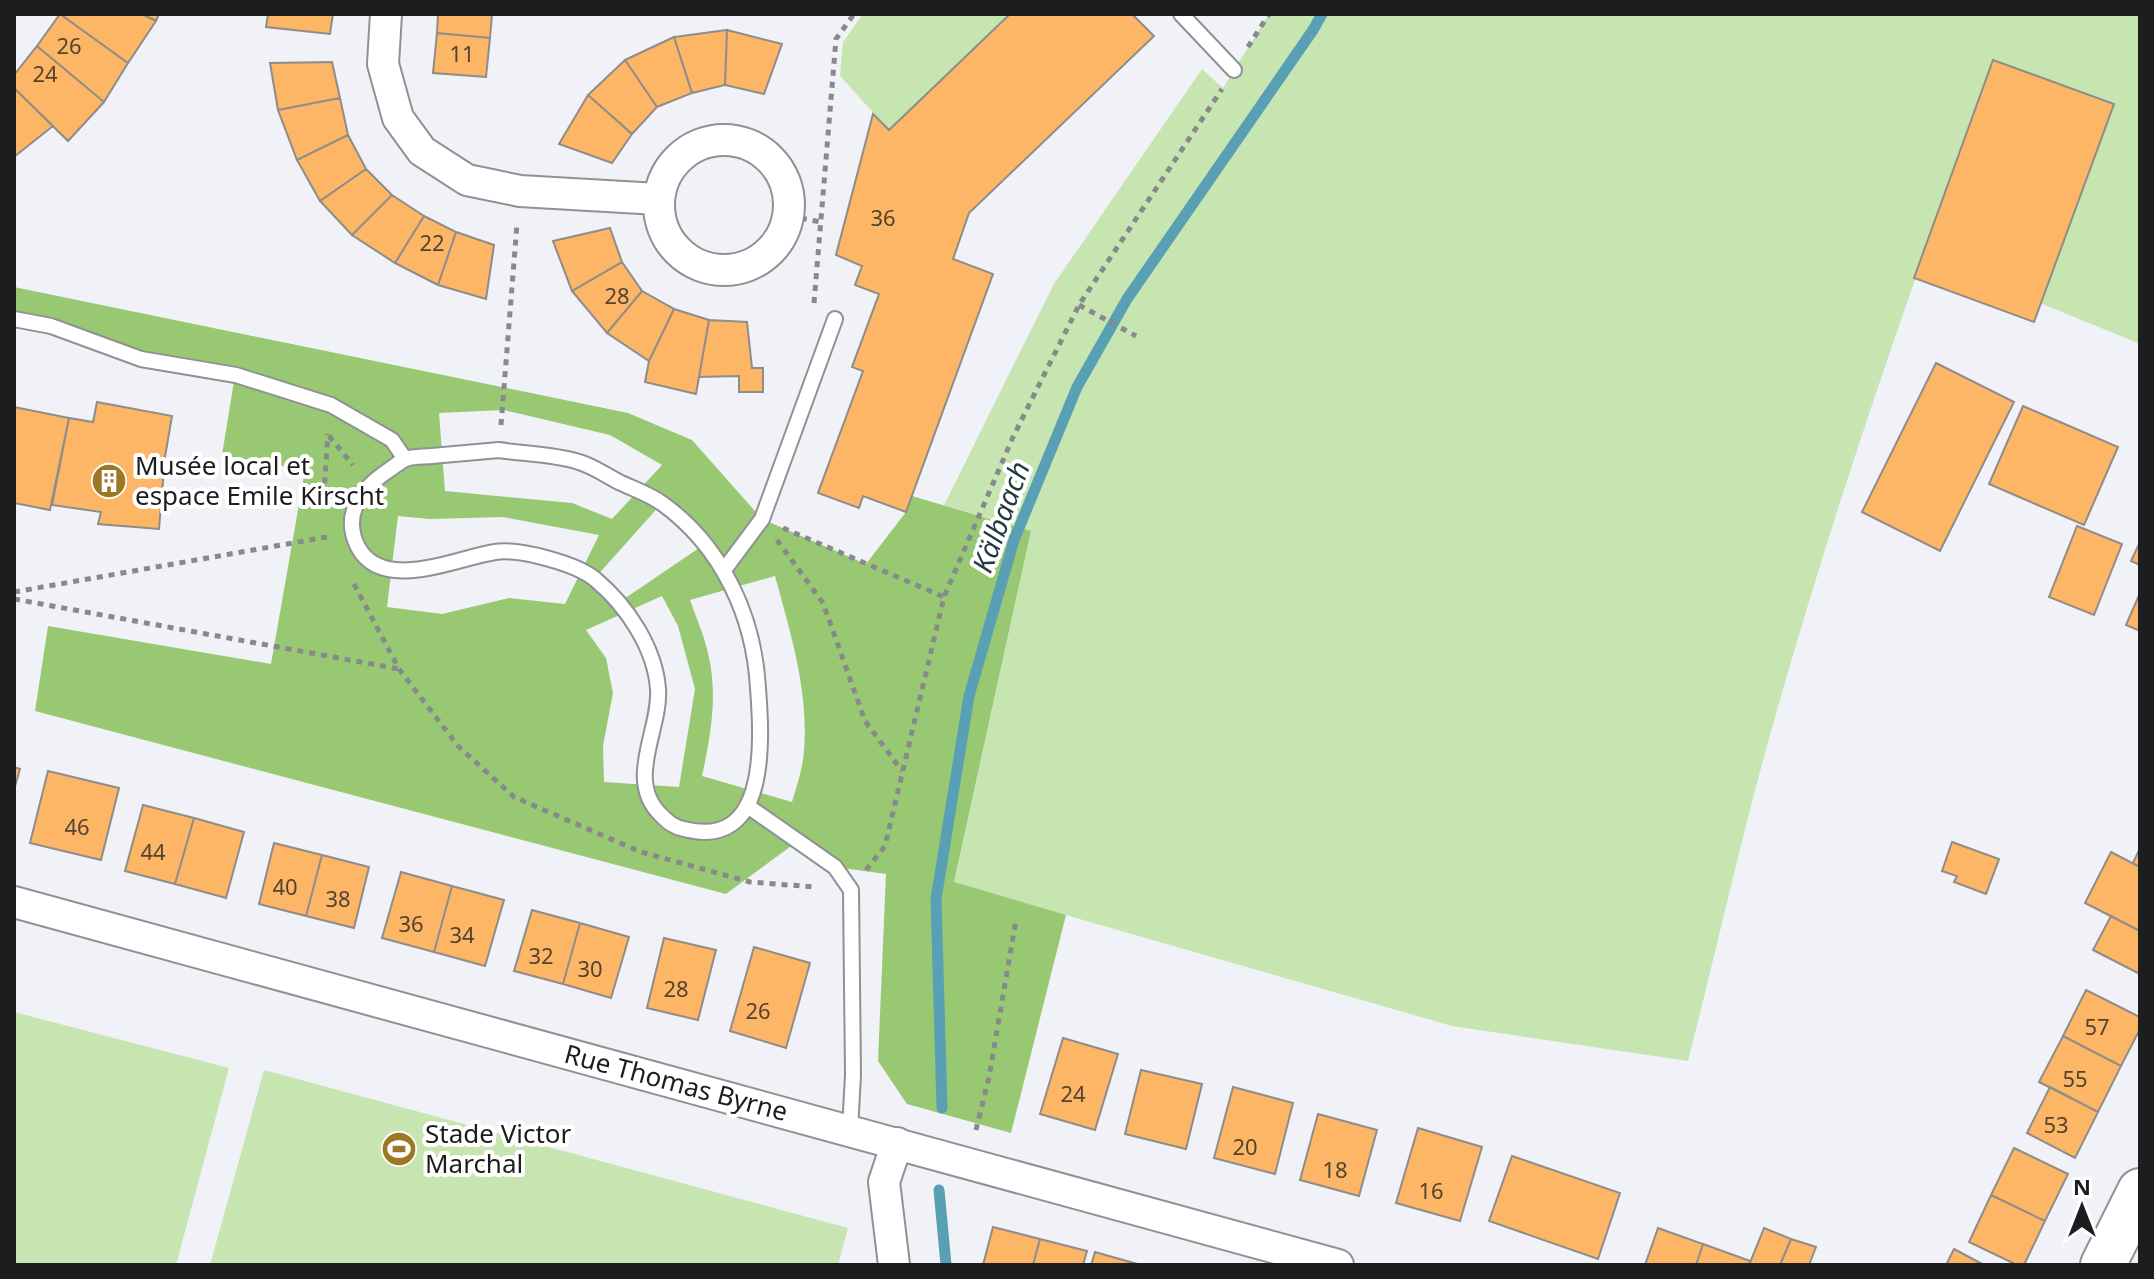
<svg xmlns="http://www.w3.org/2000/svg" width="2154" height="1279" font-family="'Noto Sans',sans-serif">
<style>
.green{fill:#c6e5b1}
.forest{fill:#98c972;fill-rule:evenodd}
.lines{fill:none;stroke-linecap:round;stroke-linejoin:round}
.stream{stroke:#5aa0b5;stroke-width:11}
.building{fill:#fcb666;stroke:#8f8c89;stroke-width:2}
.lane-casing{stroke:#8f9195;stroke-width:18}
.street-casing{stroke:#8f9195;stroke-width:34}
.primary-casing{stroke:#8f9195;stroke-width:48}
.path{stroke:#87898c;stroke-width:5;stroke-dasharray:6 6;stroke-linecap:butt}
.lane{stroke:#fff;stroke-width:14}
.street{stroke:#fff;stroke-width:30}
.primary{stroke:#fff;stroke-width:44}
.labels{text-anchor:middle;stroke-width:8;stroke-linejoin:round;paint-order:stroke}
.number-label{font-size:22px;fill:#544330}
.poi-label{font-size:26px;fill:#1c1d1e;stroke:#fff;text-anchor:start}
.street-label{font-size:26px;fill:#1c1d1e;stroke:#fff}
.water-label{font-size:28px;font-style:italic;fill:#233a41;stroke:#fff}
</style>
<rect width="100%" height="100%" fill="#f0f2f7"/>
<!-- green -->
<path class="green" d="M 863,14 L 1010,14 L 889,130 L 840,76 L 843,42 Z
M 1269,14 L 2140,14 L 2140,344 L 2040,303 L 2113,104 L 1994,60 C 1914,278 1837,497 1774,721 C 1742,833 1717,948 1688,1061 L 1452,1026 L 954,883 L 1031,531 L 944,505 L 1054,284 L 1202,69 L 1223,88 Z
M 14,1012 L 229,1068 L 176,1265 L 14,1265 Z
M 264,1070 L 848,1228 L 838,1265 L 210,1265 Z"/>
<!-- forest -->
<path class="forest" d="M 14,287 L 628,413 L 692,440 L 762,519 L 866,564 L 906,512 L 912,496 L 1031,531 L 954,882 L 1066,915 L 1011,1133 L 907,1104 L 878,1061 L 886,874 L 835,867 L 798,841 L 726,894 L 35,711 L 48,626 L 271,664 L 305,470 L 222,455 L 235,375 L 141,359 L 14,319 ZM 504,410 L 610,435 L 662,465 L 612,519 L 572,503 L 445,491 L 439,413 ZM 662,503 L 705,544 L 618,603 L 595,578 ZM 398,516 L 429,519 L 503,517 L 599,535 L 565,604 L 509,598 L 442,614 L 387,607 ZM 775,576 C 791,635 811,698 803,760 C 801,774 796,788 792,802 L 702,776 C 711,735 718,694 708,653 C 704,635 696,617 690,600 ZM 662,596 L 678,626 L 695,689 L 679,787 L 604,782 L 603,746 L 613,693 L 606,658 L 586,630 Z"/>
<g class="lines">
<!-- stream -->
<path class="stream" d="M 942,1108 L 936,899 L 969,696 L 1014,540 L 1077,387 L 1127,299 L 1313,30 L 1322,14
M 939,1190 L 946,1265"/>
</g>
<!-- building -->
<path class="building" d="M 60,14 L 128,63 L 104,102 L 37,46 Z
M 60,14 L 142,14 L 156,21 L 128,63 Z
M 142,14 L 159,14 L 156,21 Z
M 268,14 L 333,14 L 330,34 L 266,27 Z
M 438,14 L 492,14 L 490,38 L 437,33 Z
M 1010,14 L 1132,14 L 1154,36 L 969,213 L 953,259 L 993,274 L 906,512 L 863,496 L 859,508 L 818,493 L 863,371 L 852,367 L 879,294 L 855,285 L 862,266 L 836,255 L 873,114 L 889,130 Z
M 727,30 L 725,85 L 692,93 L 674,37 Z
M 727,30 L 782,44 L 764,94 L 725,85 Z
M 437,33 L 490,38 L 486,77 L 433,73 Z
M 674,37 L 692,93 L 657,107 L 625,60 Z
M 37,46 L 104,102 L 68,141 L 14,88 L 14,75 Z
M 625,60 L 657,107 L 632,134 L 588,95 Z
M 1993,60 L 2114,104 L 2034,322 L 1914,278 Z
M 332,62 L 340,98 L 278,110 L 270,63 Z
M 14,88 L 53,126 L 14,157 Z
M 588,95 L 632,134 L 612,163 L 559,144 Z
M 340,98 L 348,135 L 297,160 L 278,110 Z
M 348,135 L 366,169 L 320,201 L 297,160 Z
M 366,169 L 392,195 L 352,235 L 320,201 Z
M 392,195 L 424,216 L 395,263 L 352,235 Z
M 424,216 L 456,232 L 438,285 L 395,263 Z
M 610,228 L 622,262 L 572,291 L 553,241 Z
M 456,232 L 494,245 L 486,299 L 438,285 Z
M 622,262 L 642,291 L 607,333 L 572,291 Z
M 642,291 L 674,309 L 649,361 L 607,333 Z
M 674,309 L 709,320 L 696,394 L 645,382 L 649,361 Z
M 709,320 L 747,322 L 752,368 L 763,368 L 763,392 L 739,392 L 739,376 L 699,377 Z
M 1936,363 L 2014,402 L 1940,551 L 1862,512 Z
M 97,402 L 172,416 L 165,457 L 159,529 L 98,524 L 101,512 L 52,505 L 69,418 L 93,422 Z
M 2023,406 L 2118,447 L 2084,525 L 1989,484 Z
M 14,407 L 69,418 L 50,510 L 14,503 Z
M 2077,526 L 2122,544 L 2094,615 L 2049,597 Z
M 2140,542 L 2140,565 L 2131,561 Z
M 2140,593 L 2140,631 L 2126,625 Z
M 14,767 L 20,769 L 14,790 Z
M 48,771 L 119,788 L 101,860 L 30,843 Z
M 143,805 L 194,818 L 175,884 L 125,871 Z
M 194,818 L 244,832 L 226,898 L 175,884 Z
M 1952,842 L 1999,859 L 1986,894 L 1954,882 L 1957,876 L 1942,871 Z
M 274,843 L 322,855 L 306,916 L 259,904 Z
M 2140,848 L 2140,867 L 2133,863 Z
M 2111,852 L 2140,867 L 2140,931 L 2085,903 Z
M 322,855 L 369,867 L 354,928 L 306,916 Z
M 401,872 L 452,886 L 434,952 L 382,938 Z
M 452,886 L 504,900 L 485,966 L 434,952 Z
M 532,910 L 580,923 L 563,984 L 514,971 Z
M 2111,916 L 2140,931 L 2140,974 L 2093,950 Z
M 580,923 L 629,937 L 611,998 L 563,984 Z
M 664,938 L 716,950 L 698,1020 L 647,1008 Z
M 754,947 L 810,963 L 786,1048 L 730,1031 Z
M 2086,990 L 2140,1017 L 2140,1029 L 2121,1066 L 2063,1036 Z
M 2063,1036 L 2121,1066 L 2098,1112 L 2039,1082 Z
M 1063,1038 L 1118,1054 L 1095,1130 L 1040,1114 Z
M 1141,1070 L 1202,1084 L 1186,1149 L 1125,1134 Z
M 1233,1087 L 1293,1103 L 1275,1174 L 1214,1158 Z
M 2050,1087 L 2098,1112 L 2075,1158 L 2027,1133 Z
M 1318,1114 L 1377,1130 L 1359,1196 L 1300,1180 Z
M 1418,1128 L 1482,1147 L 1460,1221 L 1396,1203 Z
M 2014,1148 L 2068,1174 L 2045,1221 L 1991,1195 Z
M 1512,1156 L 1620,1193 L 1598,1259 L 1489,1221 Z
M 1991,1195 L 2045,1221 L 2024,1265 L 2017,1265 L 1969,1242 Z
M 993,1227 L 1040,1239 L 1033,1265 L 983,1265 Z
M 1658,1228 L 1703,1244 L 1696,1265 L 1645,1265 Z
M 1764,1228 L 1791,1239 L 1780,1265 L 1749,1265 Z
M 1040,1239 L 1087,1251 L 1083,1265 L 1033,1265 Z
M 1791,1239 L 1816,1247 L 1809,1265 L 1780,1265 Z
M 1703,1244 L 1750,1261 L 1749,1265 L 1696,1265 Z
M 1954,1249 L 1984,1265 L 1946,1265 Z
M 1095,1252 L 1141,1265 L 1091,1265 Z"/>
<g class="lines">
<defs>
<path id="lane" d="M 1181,14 L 1234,70
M 14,319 L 51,326 L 141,359 L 236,375 L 331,405 L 392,440 L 405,459
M 499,450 C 525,454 554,454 579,462 C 593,466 607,476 621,483 C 634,489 651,495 663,504 C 722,547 754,616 758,688 C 762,741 769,851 684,829 C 674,827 669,823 662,816 C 624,781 661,730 658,689 C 655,648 627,606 596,580 C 578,564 519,548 495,552 C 457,558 382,593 358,547 C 341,514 362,488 389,470 C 394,467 400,461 406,459 C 413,456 424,457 432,456 C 455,454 477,452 499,450 Z
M 724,570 L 762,519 L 835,319
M 749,807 L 835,867 L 851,890 L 853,1075 L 850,1130"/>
<path id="street" d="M 386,14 L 383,64 L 398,118 L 422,151 L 467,180 L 520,191 L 658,199
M659 205a65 65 0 1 1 130 0a65 65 0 1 1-130 0Z
M 14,902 L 1338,1265
M 894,1265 L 884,1182 L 897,1143"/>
<path id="primary" d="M 2103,1265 L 2140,1191"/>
</defs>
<!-- lane casing -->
<use href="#lane" class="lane-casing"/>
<!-- street casing -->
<use href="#street" class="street-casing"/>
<!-- primary casing -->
<use href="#primary" class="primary-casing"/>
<!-- path -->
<path class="path" d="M 1248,47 L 1269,14
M 789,216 L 821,222
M 814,303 L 836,39 L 854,14
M 1079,305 L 1136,336
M 501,425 L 517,224
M 329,436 L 353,465
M 327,507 L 324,491 L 328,434
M 783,528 L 944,597
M 777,540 L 823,603 L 865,721 L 902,771
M 354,584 L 399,669 L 458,746 L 514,797 L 641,852 L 750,882 L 815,887
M 14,592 L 327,537
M 14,599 L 399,669
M 866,870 L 885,846 L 944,597 L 1013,437 L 1079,305 L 1222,89
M 976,1130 L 989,1077 L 1016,920"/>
<!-- lane -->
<use href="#lane" class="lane"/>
<!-- street -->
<use href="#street" class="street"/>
<!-- primary -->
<use href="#primary" class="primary"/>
</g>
<!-- icons -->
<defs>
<symbol id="building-disc" viewBox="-11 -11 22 22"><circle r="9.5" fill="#9d7824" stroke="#fff"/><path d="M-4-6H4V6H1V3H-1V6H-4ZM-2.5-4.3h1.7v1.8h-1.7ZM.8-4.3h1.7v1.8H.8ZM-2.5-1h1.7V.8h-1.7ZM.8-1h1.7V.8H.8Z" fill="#fff"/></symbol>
<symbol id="stadium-disc" viewBox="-11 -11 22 22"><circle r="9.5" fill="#9d7824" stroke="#fff"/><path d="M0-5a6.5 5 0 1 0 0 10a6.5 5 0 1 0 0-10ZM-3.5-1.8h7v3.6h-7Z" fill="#fff"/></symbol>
</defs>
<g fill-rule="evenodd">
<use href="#building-disc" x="89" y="461" width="40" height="40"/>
<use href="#stadium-disc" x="379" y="1129" width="40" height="40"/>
</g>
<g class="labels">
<!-- number labels -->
<g class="number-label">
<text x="69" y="54">26</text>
<text x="462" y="62">11</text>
<text x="45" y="82">24</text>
<text x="883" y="226">36</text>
<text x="432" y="251">22</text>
<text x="617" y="304">28</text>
<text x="77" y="835">46</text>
<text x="153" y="860">44</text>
<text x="285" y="895">40</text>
<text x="338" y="907">38</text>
<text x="411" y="932">36</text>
<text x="462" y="943">34</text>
<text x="541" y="964">32</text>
<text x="590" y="977">30</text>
<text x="676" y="997">28</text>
<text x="758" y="1019">26</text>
<text x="2097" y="1035">57</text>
<text x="2075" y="1087">55</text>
<text x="1073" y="1102">24</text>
<text x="2056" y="1133">53</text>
<text x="1245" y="1155">20</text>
<text x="1335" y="1178">18</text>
<text x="1431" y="1199">16</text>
</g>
<!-- poi labels -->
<g class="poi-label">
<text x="135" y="475">Musée local et<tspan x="135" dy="30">espace Emile Kirscht</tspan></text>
<text x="425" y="1143">Stade Victor<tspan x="425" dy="30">Marchal</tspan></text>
</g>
<!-- street labels -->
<g class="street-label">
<text transform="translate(676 1083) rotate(15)" y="9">Rue Thomas Byrne</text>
</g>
<!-- water labels -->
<g class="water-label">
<text transform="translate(1001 517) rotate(-70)" y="10">Kälbaach</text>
</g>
</g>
<!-- border -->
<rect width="2154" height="1279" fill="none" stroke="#1c1d1e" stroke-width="32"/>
<!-- north arrow -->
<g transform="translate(2082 1207)" stroke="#ffffff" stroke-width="6" paint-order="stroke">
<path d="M0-6L14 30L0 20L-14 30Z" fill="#1c1d1e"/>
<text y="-12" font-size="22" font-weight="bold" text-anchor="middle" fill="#1c1d1e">N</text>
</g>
</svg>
